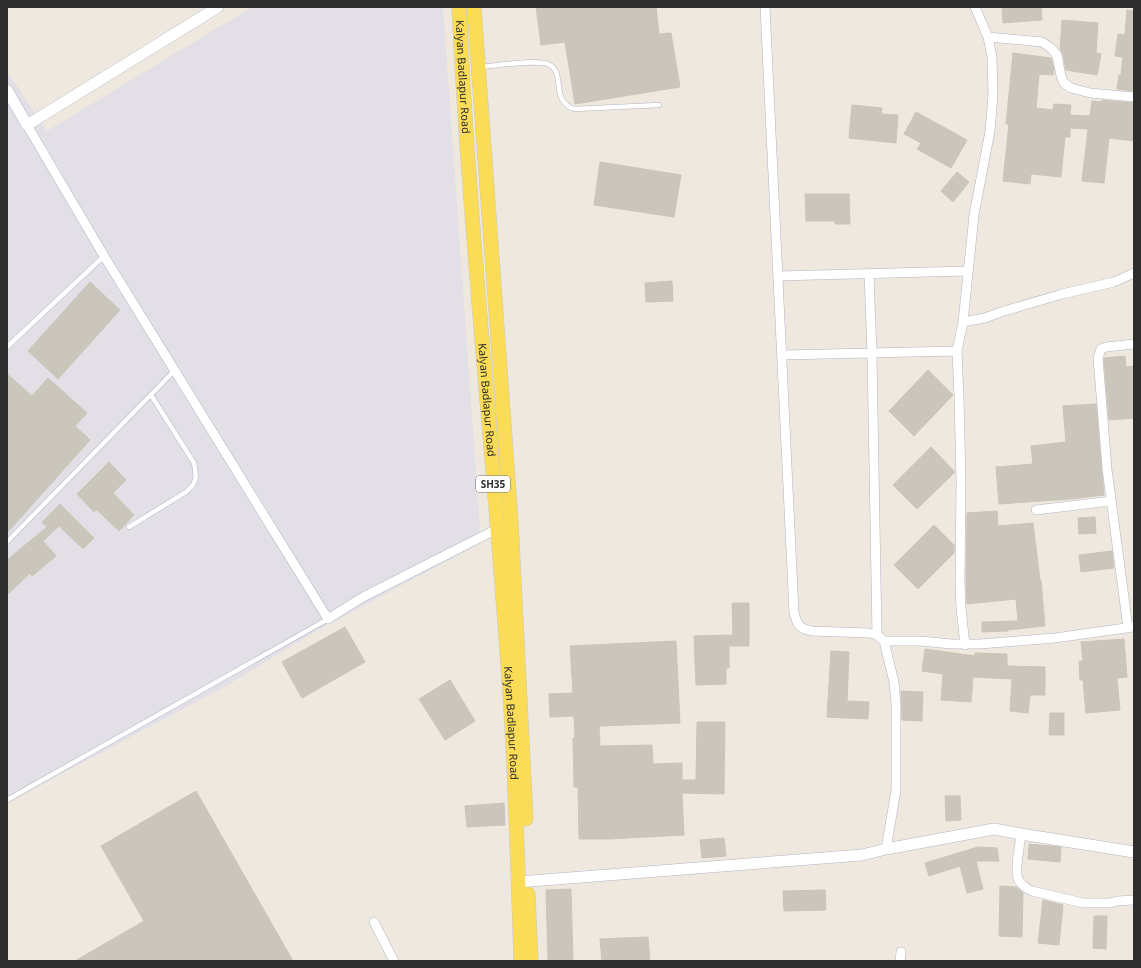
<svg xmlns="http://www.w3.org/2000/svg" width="1141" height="968" font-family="'Noto Sans',sans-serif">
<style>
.industrial{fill:#e2dfe7}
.building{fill:#cbc6bc;stroke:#cbc5b7}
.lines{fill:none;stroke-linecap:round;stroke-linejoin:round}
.service-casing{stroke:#b2b4c1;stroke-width:5.5}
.minor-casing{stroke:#b2b4c1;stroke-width:10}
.tertiary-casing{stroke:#b2b4c1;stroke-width:12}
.primary-casing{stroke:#c8c8c8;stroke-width:15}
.service{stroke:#fff;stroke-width:4.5}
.minor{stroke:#fff;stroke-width:9}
.tertiary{stroke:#fff;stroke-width:11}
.primary{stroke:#fbdc57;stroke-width:14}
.labels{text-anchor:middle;stroke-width:3.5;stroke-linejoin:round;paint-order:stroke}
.shield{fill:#fff;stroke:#6c6c6c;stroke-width:1}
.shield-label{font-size:10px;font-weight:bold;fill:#2d2d2d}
.street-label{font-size:11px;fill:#2d2d2d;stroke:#fff}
</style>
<rect width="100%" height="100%" fill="#efe8de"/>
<!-- industrial -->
<path class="industrial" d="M 252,7 L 443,7 L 481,543 L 316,631 L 224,687 L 7,803 L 7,71 L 47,131 Z"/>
<!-- building -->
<path class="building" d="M 536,7 L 656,7 L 659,34 L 671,33 L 680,87 L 575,104 L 565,42 L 541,45 Z
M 1002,7 L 1041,7 L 1042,20 L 1003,23 Z
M 1127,10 L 1134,11 L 1134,91 L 1117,89 L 1119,75 L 1121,76 L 1123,57 L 1115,56 L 1118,34 L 1125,35 Z
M 1062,20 L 1098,23 L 1096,53 L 1101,54 L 1097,75 L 1066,70 L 1063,54 L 1060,49 Z
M 1013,53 L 1051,58 L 1054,69 L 1053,75 L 1039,74 L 1036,108 L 1053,110 L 1054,104 L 1071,105 L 1070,115 L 1090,116 L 1092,101 L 1101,102 L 1102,100 L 1134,103 L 1134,141 L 1109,138 L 1104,183 L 1082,181 L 1088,129 L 1070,128 L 1070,137 L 1065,137 L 1061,177 L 1031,174 L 1030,184 L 1003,181 L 1009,124 L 1006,124 Z
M 852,105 L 882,108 L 881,114 L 898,115 L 896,143 L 849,138 Z
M 916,112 L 967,140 L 951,168 L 917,149 L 921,143 L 904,134 Z
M 600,162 L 681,175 L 674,217 L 594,205 Z
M 957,172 L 969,182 L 953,202 L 941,191 Z
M 805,194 L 849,194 L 850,224 L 835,224 L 835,221 L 806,221 Z
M 672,281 L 673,301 L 646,302 L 645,283 Z
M 90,282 L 120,310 L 58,379 L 28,351 Z
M 1125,356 L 1126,367 L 1134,366 L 1134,418 L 1109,420 L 1104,359 L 1104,358 Z
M 928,370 L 953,395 L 914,436 L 889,411 Z
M 7,374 L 32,396 L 48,378 L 87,413 L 75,426 L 90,440 L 7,533 Z
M 1096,404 L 1104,495 L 1070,499 L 999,504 L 996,467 L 1033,464 L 1031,446 L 1066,442 L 1063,406 Z
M 931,447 L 955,472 L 917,509 L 893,485 Z
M 109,462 L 126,480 L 113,493 L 134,515 L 119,531 L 96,509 L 94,512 L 77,494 Z
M 60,504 L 94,538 L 83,549 L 59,526 L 43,541 L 56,556 L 32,576 L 30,573 L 7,595 L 7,560 L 47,527 L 42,522 Z
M 997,511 L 998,526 L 1033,523 L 1040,580 L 1041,580 L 1045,626 L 1008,630 L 1008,631 L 982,632 L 982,622 L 1018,621 L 1016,599 L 967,604 L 966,580 L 967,513 Z
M 1095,517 L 1096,533 L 1079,534 L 1078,518 Z
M 934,525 L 954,545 L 954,553 L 918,589 L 894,565 Z
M 1112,551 L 1114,568 L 1081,572 L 1079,555 Z
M 732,603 L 749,603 L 749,646 L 729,646 L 729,668 L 726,668 L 726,684 L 696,685 L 694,636 L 733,635 Z
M 345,627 L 365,662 L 302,698 L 282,662 Z
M 1124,639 L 1127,677 L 1117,678 L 1120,710 L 1086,713 L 1083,680 L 1080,680 L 1079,661 L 1083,661 L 1081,642 Z
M 676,641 L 680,723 L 599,726 L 600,746 L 652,745 L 653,764 L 682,763 L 682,780 L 696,780 L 697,722 L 725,722 L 724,794 L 682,793 L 684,835 L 609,839 L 579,839 L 578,787 L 574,787 L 573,738 L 575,738 L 574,716 L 550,717 L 549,694 L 573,693 L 570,646 Z
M 925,649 L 975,656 L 975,653 L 1007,654 L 1007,666 L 1045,667 L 1045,695 L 1030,695 L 1028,713 L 1010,711 L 1012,679 L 973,677 L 971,702 L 941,700 L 943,674 L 922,671 Z
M 831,651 L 849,652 L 847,701 L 869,702 L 868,719 L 827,717 Z
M 450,680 L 475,721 L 445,740 L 419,699 Z
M 901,691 L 923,692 L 922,721 L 902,720 Z
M 1050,713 L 1064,713 L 1064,735 L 1049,735 Z
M 196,791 L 293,961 L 75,961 L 144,921 L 101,846 Z
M 945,796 L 960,796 L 961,820 L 946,821 Z
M 504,803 L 505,825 L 467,827 L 465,806 Z
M 724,838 L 726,856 L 702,858 L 700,840 Z
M 1029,844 L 1061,847 L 1060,862 L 1028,859 Z
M 978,847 L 997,848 L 999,861 L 976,861 L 983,889 L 967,893 L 960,866 L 929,876 L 925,863 Z
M 1000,886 L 1016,887 L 1023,893 L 1022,937 L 999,936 Z
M 571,889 L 573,961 L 548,961 L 546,890 Z
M 825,890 L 826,910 L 784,911 L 783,891 Z
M 1043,900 L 1063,905 L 1059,945 L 1038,943 Z
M 1094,916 L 1107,916 L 1106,949 L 1093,948 Z
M 648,937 L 650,961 L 602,961 L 600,939 Z"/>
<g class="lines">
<defs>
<path id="service" d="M 480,67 C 494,66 535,59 548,64 C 567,73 549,99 574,109 L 659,105
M 7,347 L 104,256
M 129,527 L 186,492 C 197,483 197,477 194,463 L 151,395
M 7,542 L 175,370
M 7,800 L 328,619"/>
<path id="minor" d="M 765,7 L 794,613 C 798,626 798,627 811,631 L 869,633 L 877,635 L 884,641 L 894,682 L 896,704 L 896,790 L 886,849
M 988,37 L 1042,42 L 1051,48 L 1057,55 L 1061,76 L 1064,83 L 1071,88 L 1090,93 L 1134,97
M 27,125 L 104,256 L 328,619 L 363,597 L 501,527
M 869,274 L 872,353 L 877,635
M 778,276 L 968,271
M 963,322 L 985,318 L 1001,312 L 1062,294 L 1114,282 L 1134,273
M 782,355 L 957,351
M 1036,510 L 1111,501
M 1128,628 L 1107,469 L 1098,358 L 1101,349 L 1106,347 L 1134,344
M 884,641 L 920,641 L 952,644 L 980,644 L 1055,638 L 1133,627
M 965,645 L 961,608 L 960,583 L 961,482 L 959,396 L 957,351 L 963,322 L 974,215 L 990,131 L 993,95 L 992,57 L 988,37 L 975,7
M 1021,834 C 1020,842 1019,849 1018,856 C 1016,873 1014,883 1032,891 L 1083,903 L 1110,903 L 1117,901 L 1134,900
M 374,922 L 394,961
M 900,961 L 901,952"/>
<path id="tertiary" d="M 7,90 L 27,125 L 218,7
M 518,882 L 862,855 L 886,849 L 994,829 L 1021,834 L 1134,852"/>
<g id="primary">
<path id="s1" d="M 459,7 C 470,242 496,476 511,711 C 516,794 518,878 521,961"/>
<path d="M 474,7 L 511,521 L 526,819"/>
<path d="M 528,894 L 531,961"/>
</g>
</defs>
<!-- service casing -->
<use href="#service" class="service-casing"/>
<!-- minor casing -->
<use href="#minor" class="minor-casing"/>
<!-- tertiary casing -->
<use href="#tertiary" class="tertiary-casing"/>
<!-- primary casing -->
<use href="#primary" class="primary-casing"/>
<!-- service -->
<use href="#service" class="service"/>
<!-- minor -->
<use href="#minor" class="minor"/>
<!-- tertiary -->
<use href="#tertiary" class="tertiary"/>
<!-- primary -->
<use href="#primary" class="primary"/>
</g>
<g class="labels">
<!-- shield labels -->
<rect class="shield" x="476" y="476" width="34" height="16" rx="3"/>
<g class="shield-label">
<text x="493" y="488">SH35</text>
</g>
<!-- street labels -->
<g class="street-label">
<text dy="4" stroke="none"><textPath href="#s1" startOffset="70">Kalyan Badlapur Road</textPath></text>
<text dy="4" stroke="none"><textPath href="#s1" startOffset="394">Kalyan Badlapur Road</textPath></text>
<text dy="4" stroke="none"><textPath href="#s1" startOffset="718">Kalyan Badlapur Road</textPath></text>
</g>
</g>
<!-- border -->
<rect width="1141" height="968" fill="none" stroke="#2d2d2d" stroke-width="16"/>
</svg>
